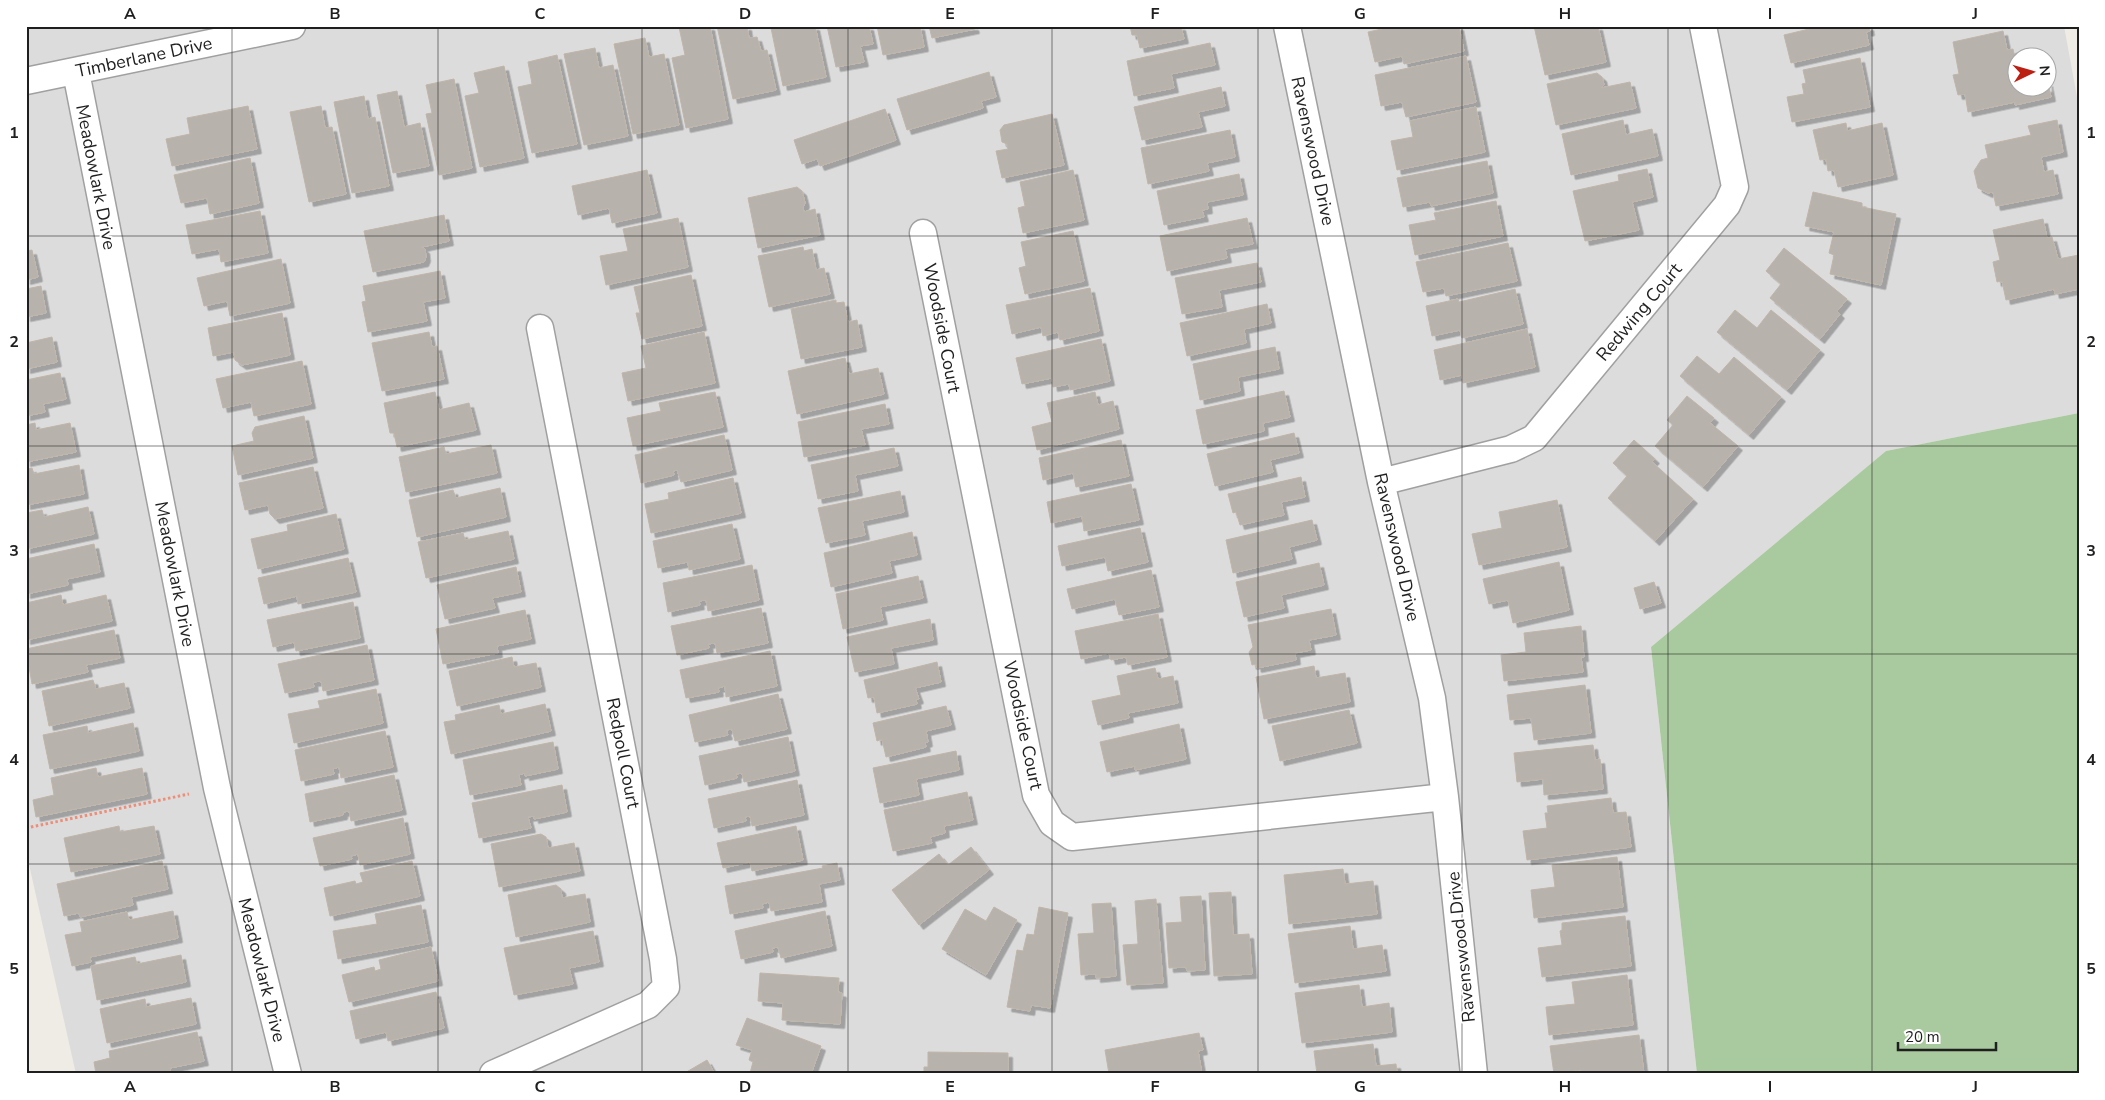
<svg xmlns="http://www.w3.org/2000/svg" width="2105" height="1100" font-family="'Nunito Sans',sans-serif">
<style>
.residential{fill:#dddcdc;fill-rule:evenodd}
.forest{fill:#a8ca9e}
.building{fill:#b8b2ac;stroke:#bfb5a9;filter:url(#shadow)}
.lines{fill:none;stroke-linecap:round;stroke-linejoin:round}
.minor-casing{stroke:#a0a0a0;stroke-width:29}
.path{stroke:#ed8e78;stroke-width:3;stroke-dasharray:2.5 2.5;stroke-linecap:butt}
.minor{stroke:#fff;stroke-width:26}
.grid{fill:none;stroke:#1f1f1f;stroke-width:1;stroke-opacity:0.55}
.labels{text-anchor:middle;stroke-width:4;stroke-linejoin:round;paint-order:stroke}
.street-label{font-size:18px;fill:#1f1f1f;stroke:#fff}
.neatline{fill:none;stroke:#1f1f1f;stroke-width:2}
.grid-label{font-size:16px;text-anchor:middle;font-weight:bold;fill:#1f1f1f}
</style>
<defs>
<filter id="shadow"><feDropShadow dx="4.5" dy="4.5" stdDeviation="0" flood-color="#0004"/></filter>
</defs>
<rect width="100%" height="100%" fill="#efece6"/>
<!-- residential -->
<path class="residential" d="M 26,26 L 2064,26 L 2079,108 L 2079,413 L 1886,451 L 1651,647 L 1697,1074 L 76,1074 L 26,851 ZM 2018,58 L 2048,58 L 2048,88 L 2018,88 Z"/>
<!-- forest -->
<path class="forest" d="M 2079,413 L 2079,1074 L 1697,1074 L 1651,647 L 1886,451 Z"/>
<!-- building -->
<path class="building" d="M 685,26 L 710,26 L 728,119 L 686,128 L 672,58 L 685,55 L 679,27 Z
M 717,26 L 747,26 L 749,38 L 757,37 L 761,51 L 767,50 L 776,90 L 733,99 Z
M 780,26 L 815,26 L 826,77 L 783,86 L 771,28 Z
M 827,26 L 869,26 L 873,44 L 860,46 L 864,62 L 836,67 Z
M 877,26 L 920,26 L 924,47 L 883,55 Z
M 929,26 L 974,26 L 975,29 L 932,38 Z
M 1130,26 L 1181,26 L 1184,39 L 1140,48 L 1137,35 L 1132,35 Z
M 1396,26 L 1459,26 L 1464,51 L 1404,64 L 1402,56 L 1375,62 L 1368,32 Z
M 1534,26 L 1598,26 L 1606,62 L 1545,75 Z
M 1808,26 L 1869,26 L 1870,31 L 1866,32 L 1869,45 L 1791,63 L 1784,35 L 1809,29 Z
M 2003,31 L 2007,50 L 2013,49 L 2018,71 L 2018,88 L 2048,88 L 2048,82 L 2051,97 L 2015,105 L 2015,102 L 1968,112 L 1965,94 L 1958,95 L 1953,75 L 1959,74 L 1953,42 Z
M 645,38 L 649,57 L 664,54 L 679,125 L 633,134 L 614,44 Z
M 1210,43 L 1215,65 L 1171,74 L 1174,88 L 1134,96 L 1127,61 Z
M 595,48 L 599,68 L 613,65 L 628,136 L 584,145 L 564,54 Z
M 557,55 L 577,144 L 532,153 L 518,87 L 532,84 L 528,62 Z
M 1466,56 L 1476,102 L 1406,117 L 1402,102 L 1381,106 L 1375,75 Z
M 1860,58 L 1870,107 L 1792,122 L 1787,97 L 1804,94 L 1802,84 L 1806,83 L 1803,70 Z
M 504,66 L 524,158 L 480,167 L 465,96 L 479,93 L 474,73 Z
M 989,72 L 996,97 L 981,101 L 983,108 L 907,130 L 897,99 Z
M 1597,73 L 1602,77 L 1604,85 L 1601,88 L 1630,82 L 1636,108 L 1556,125 L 1547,84 Z
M 454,79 L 472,168 L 439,175 L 426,114 L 432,113 L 426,85 Z
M 1221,87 L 1225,106 L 1198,112 L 1202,127 L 1142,140 L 1134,107 Z
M 397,91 L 404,127 L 420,123 L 429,166 L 393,173 L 377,95 Z
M 364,96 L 368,119 L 375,117 L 389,186 L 352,193 L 334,102 Z
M 248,106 L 257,149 L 172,166 L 166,139 L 190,134 L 187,118 Z
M 321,106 L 325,128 L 332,127 L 346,194 L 309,202 L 290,112 Z
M 1476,107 L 1485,152 L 1397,170 L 1391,141 L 1413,137 L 1410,121 Z
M 885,109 L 896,140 L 820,166 L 817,159 L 802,164 L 794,140 Z
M 1052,114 L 1064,165 L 1002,178 L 996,151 L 1008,149 L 1007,144 L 1002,142 L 1000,130 L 1004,125 Z
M 1623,120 L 1626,135 L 1652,129 L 1658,156 L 1571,175 L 1562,134 Z
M 2057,120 L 2063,152 L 2041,157 L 2044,172 L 2053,170 L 2058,194 L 1996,206 L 1993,192 L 1988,193 L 1978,188 L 1974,171 L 1981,160 L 1988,158 L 1985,145 L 2031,135 L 2028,126 Z
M 1846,123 L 1847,131 L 1882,123 L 1893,175 L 1838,187 L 1834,170 L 1828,171 L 1826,159 L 1820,160 L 1813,130 Z
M 1230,130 L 1235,157 L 1207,163 L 1209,171 L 1148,184 L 1141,148 Z
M 250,158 L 259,203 L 210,214 L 207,198 L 181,203 L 174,175 Z
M 1487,161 L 1493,193 L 1431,206 L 1430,202 L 1403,207 L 1397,178 Z
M 1647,169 L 1653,197 L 1632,202 L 1639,230 L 1585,241 L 1573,191 L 1619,181 L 1618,175 Z
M 647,170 L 657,213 L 612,223 L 609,208 L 578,215 L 572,186 Z
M 1073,170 L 1084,220 L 1023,233 L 1018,208 L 1025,206 L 1020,182 Z
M 1239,174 L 1243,195 L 1207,202 L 1208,209 L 1202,210 L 1204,217 L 1164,225 L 1157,191 Z
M 797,187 L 802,191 L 805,203 L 803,207 L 804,212 L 815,209 L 820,235 L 758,248 L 748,198 Z
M 1813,192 L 1862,203 L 1862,207 L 1896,214 L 1881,285 L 1830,274 L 1834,255 L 1829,253 L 1834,232 L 1805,226 Z
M 1496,201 L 1503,236 L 1415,255 L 1409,225 L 1436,220 L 1434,213 Z
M 260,211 L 268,253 L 221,262 L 219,249 L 192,254 L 186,225 Z
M 444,215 L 449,241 L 422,247 L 425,249 L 426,257 L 424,262 L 373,272 L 364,231 Z
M 678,218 L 688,267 L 606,285 L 600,256 L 628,251 L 623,229 Z
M 1247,218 L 1253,244 L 1225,249 L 1227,258 L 1167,271 L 1160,236 Z
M 2043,219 L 2047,238 L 2052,237 L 2058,259 L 2079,255 L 2079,289 L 2055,294 L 2054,289 L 2006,300 L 2002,281 L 1997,282 L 1993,262 L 2000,260 L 1993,230 Z
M 1073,231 L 1084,281 L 1025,294 L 1019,268 L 1026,266 L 1021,242 Z
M 1508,243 L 1517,281 L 1446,296 L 1444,288 L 1423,292 L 1416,262 Z
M 803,247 L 804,251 L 812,249 L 816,270 L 824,268 L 830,294 L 769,307 L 758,256 Z
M 1784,248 L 1847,299 L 1837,311 L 1840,314 L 1820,339 L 1770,298 L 1781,284 L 1766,271 Z
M 32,250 L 38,277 L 26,280 L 26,251 Z
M 281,259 L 290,303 L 230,316 L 227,301 L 204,306 L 197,278 Z
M 1257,263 L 1261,282 L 1219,290 L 1222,307 L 1182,314 L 1175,278 Z
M 440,271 L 445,298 L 423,302 L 427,321 L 368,332 L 362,302 L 366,301 L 363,286 Z
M 691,275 L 702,326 L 642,339 L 636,313 L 640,313 L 634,287 Z
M 41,286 L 46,313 L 26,317 L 26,289 Z
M 1090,288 L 1099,331 L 1060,340 L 1058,332 L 1043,336 L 1041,327 L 1012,334 L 1006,305 Z
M 1515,289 L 1523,324 L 1462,338 L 1460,330 L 1432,336 L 1426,306 L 1458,299 L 1459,302 Z
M 836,300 L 836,303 L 844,302 L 848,322 L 857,320 L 862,347 L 801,359 L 791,309 Z
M 1267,304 L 1271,323 L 1244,329 L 1246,343 L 1187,356 L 1180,323 Z
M 1735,310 L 1757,328 L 1771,310 L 1820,350 L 1787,390 L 1717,332 Z
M 282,313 L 290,355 L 242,365 L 235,360 L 234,352 L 213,356 L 208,328 Z
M 1527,329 L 1535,367 L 1463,383 L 1462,375 L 1440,380 L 1434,350 Z
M 429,332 L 432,347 L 437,346 L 444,379 L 382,391 L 372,343 Z
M 704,332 L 715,383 L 628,401 L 622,373 L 646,368 L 641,346 Z
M 52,337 L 57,362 L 26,369 L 26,343 Z
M 1101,339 L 1110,381 L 1070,390 L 1069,384 L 1053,387 L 1052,378 L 1022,384 L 1016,358 Z
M 1275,347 L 1279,369 L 1238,377 L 1240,391 L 1200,400 L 1193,364 Z
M 1697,356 L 1719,374 L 1734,357 L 1781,397 L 1749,435 L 1680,376 Z
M 845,358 L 849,374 L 878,368 L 884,394 L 797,414 L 788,371 Z
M 302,361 L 311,404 L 254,416 L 251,402 L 223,408 L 216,379 Z
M 60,373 L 66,399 L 43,404 L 45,412 L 26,416 L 26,380 Z
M 1284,391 L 1290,417 L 1263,423 L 1264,431 L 1203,444 L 1196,410 Z
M 435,392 L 439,410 L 469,403 L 476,430 L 397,447 L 394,433 L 390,433 L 384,403 Z
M 715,392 L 723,427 L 633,446 L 627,418 L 661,411 L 659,403 Z
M 1095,392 L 1098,405 L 1113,401 L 1119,429 L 1037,450 L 1032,427 L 1052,422 L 1047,403 Z
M 1687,396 L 1714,418 L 1710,423 L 1738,446 L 1703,487 L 1655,446 L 1673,425 L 1667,420 Z
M 885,404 L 889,424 L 861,429 L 865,445 L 804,457 L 798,422 Z
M 304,416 L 313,458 L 238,475 L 232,446 L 254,441 L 252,433 L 255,427 Z
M 35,423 L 36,430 L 70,423 L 76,452 L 26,462 L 26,425 Z
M 1294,433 L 1299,453 L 1270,460 L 1273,472 L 1215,486 L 1207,454 Z
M 724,435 L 732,470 L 681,482 L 677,470 L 673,471 L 674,475 L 641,483 L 635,455 Z
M 1121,440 L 1129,476 L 1076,487 L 1073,473 L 1043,480 L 1039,458 Z
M 1634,440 L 1655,459 L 1652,462 L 1693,499 L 1655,541 L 1608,498 L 1627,476 L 1613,463 Z
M 491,445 L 497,473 L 406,492 L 399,457 L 444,447 L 446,454 Z
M 894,448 L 898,466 L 855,475 L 858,491 L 818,499 L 811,465 Z
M 79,465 L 84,494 L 26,505 L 26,469 L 32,468 L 34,474 Z
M 313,467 L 323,508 L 275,519 L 270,514 L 268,505 L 245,510 L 239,483 Z
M 1301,477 L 1305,497 L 1281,502 L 1284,515 L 1240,525 L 1236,512 L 1233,513 L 1228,494 Z
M 733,478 L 741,513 L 651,533 L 645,504 L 669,499 L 668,493 Z
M 1131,484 L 1139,520 L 1084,531 L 1082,516 L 1051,523 L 1047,502 Z
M 500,488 L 506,517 L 417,537 L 409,500 L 453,490 L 456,498 Z
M 900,491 L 904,512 L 862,521 L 865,535 L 826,543 L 818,508 Z
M 1557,500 L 1567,547 L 1479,565 L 1472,534 L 1502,528 L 1499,512 Z
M 88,507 L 94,534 L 26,549 L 26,513 L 42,510 L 44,517 Z
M 336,514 L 344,549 L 258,569 L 251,539 L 288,531 L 287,525 Z
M 1312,520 L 1317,540 L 1289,547 L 1292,559 L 1233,573 L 1226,540 Z
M 732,524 L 740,559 L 689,570 L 688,562 L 658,568 L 653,541 Z
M 1140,528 L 1148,562 L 1108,571 L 1105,557 L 1062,566 L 1058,546 Z
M 508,531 L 514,559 L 426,578 L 418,542 L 463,533 L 465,540 Z
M 912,532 L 917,555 L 889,561 L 892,573 L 831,587 L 824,553 Z
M 94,544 L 100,572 L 67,579 L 68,585 L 26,594 L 26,559 Z
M 348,558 L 356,592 L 298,604 L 297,596 L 264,604 L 258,578 Z
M 1559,562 L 1569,610 L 1513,623 L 1508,600 L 1489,604 L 1483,579 Z
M 1319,563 L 1324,585 L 1281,595 L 1284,608 L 1244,617 L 1236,582 Z
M 752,565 L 759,600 L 708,611 L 706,600 L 699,601 L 700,605 L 668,612 L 663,583 Z
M 516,567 L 521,592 L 492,598 L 495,608 L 445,619 L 437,585 Z
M 1151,570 L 1159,607 L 1119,615 L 1115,599 L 1072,609 L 1067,589 Z
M 918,576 L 923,598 L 880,607 L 883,620 L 843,629 L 836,594 Z
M 1654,582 L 1661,603 L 1640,609 L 1634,588 Z
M 61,595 L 63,605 L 106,595 L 112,621 L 26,640 L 26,603 Z
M 353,602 L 360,638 L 296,651 L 294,642 L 273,647 L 267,620 Z
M 761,608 L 768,643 L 717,653 L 715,643 L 708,644 L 709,648 L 677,655 L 671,626 Z
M 1331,609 L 1336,635 L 1309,640 L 1311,650 L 1295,653 L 1296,660 L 1257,668 L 1256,664 L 1252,665 L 1249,652 L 1253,647 L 1248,625 Z
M 525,610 L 531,639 L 497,646 L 498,653 L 443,664 L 436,629 Z
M 1158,614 L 1167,657 L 1128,665 L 1126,657 L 1111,660 L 1109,653 L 1081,659 L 1075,631 Z
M 930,619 L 933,640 L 891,648 L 894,664 L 855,672 L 847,637 Z
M 1581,626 L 1584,657 L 1581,657 L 1583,672 L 1504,681 L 1501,655 L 1526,652 L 1524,633 Z
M 114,630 L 120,658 L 86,665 L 88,672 L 32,684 L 26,649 Z
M 367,645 L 374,680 L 323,691 L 321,681 L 313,682 L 314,687 L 285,693 L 278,664 Z
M 770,651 L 777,686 L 726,697 L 725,686 L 718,688 L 719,692 L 686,698 L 680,670 Z
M 512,657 L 514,667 L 536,663 L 541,687 L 457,706 L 449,671 Z
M 937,662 L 941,682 L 915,688 L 919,699 L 916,700 L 917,704 L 877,713 L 874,697 L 868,698 L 864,680 Z
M 1314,666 L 1316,678 L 1345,673 L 1350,702 L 1264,719 L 1256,677 Z
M 1155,668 L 1158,679 L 1173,676 L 1178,703 L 1128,713 L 1129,718 L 1098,725 L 1092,701 L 1121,695 L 1117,676 Z
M 93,680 L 96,689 L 124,683 L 130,708 L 49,726 L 42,691 Z
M 1585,685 L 1591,733 L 1534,740 L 1531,718 L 1510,720 L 1507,695 Z
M 376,689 L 383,723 L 294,743 L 288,714 L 320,708 L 318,701 Z
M 778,694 L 787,729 L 735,741 L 732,729 L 726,730 L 728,735 L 695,742 L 689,715 Z
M 545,704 L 551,731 L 451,754 L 444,722 L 456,720 L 455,715 L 499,705 L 501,714 Z
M 946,706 L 951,725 L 926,731 L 928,742 L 925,743 L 926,747 L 886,757 L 882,739 L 877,741 L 873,723 Z
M 1349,710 L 1357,743 L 1280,761 L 1272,726 Z
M 133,723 L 139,751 L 50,769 L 43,735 L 87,726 L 88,733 Z
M 1179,724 L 1186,759 L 1135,770 L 1135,766 L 1107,772 L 1100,742 Z
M 385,731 L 393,767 L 341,778 L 339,767 L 333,769 L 334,774 L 301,781 L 295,750 Z
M 788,737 L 795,771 L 744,782 L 742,773 L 736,774 L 737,778 L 705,785 L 699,756 Z
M 553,742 L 558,769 L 525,776 L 525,773 L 519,775 L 521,785 L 470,795 L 463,760 Z
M 1593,745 L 1595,760 L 1600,759 L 1603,789 L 1544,795 L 1543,779 L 1517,782 L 1514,753 Z
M 956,751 L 959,770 L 916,779 L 919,795 L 880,803 L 873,768 Z
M 96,768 L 98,777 L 142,768 L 147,794 L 36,817 L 33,800 L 54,795 L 51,778 Z
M 394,775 L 402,810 L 351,821 L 349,811 L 343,812 L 343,815 L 310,822 L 305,794 Z
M 797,780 L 804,815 L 752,826 L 750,816 L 745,817 L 746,821 L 714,828 L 708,799 Z
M 562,785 L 567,812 L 534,819 L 534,816 L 528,817 L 531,828 L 479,838 L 472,803 Z
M 967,792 L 973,820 L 944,826 L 945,833 L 930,837 L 932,843 L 893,851 L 884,810 Z
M 1611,798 L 1613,813 L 1626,812 L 1631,847 L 1527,860 L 1523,831 L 1547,828 L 1545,813 L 1548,813 L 1547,806 Z
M 403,818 L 410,854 L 360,865 L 358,854 L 351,856 L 352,859 L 320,866 L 313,838 Z
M 119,826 L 120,832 L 154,826 L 160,854 L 71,872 L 64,838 Z
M 796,826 L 803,860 L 752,871 L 750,862 L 723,868 L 717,843 Z
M 541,834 L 546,837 L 548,848 L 574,843 L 580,871 L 499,887 L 491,844 Z
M 971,847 L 989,870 L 919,925 L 892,890 L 939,854 L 948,865 Z
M 1617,857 L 1623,907 L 1534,918 L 1531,890 L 1555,887 L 1552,865 Z
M 162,861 L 168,889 L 131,897 L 133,905 L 80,917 L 79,913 L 64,916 L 57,884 Z
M 412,861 L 420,896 L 330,916 L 324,888 L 355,881 L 356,884 L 363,882 L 360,873 Z
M 837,863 L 840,880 L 819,884 L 822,902 L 771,911 L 769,902 L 762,904 L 763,908 L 730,914 L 725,886 L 823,868 L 822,866 Z
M 1343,869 L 1345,884 L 1373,881 L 1377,914 L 1289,924 L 1284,875 Z
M 556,885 L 561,889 L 562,898 L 585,894 L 590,922 L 516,937 L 508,895 Z
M 1231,892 L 1233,935 L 1249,934 L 1252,974 L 1214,976 L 1209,893 Z
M 1201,896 L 1205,970 L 1187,971 L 1186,967 L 1169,968 L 1166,923 L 1182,922 L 1180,897 Z
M 1156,899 L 1163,983 L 1127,985 L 1123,945 L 1138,944 L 1135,901 Z
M 1111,903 L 1116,976 L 1096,978 L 1096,974 L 1081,975 L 1078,934 L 1094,933 L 1092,904 Z
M 421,905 L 428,942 L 338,959 L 333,931 L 377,924 L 375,914 Z
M 994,907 L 1017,920 L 986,975 L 942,949 L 965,909 L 986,921 Z
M 1039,907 L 1068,913 L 1050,1008 L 1031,1005 L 1030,1011 L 1007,1007 L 1017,950 L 1023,951 L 1027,934 L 1034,935 Z
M 173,911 L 178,938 L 90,957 L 91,962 L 72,966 L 65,935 L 82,932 L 80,922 L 127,912 L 129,920 Z
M 825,911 L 832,946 L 781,958 L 778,947 L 772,948 L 773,952 L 741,959 L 735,931 Z
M 1625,916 L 1631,966 L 1542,977 L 1538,948 L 1562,945 L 1560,931 L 1562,930 L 1562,923 Z
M 1350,926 L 1353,949 L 1382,945 L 1386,971 L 1295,983 L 1288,934 Z
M 593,931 L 599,962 L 569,968 L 573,984 L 514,995 L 504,948 Z
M 431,947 L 438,981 L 349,1002 L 342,975 L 374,967 L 375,971 L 381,969 L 379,960 Z
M 181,955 L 186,982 L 97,1000 L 91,966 L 135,957 L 137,964 Z
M 760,973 L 839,978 L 838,992 L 842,993 L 840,1024 L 782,1020 L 783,1003 L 758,1001 Z
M 1627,975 L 1633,1025 L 1549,1035 L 1546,1007 L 1575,1004 L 1572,982 Z
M 1359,985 L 1362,1007 L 1389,1003 L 1392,1032 L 1302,1043 L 1295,993 Z
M 436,992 L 444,1028 L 388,1041 L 386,1032 L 356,1039 L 350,1011 Z
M 191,998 L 196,1024 L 107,1043 L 100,1009 L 145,999 L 146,1007 Z
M 747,1018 L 821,1046 L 811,1074 L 750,1073 L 753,1062 L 749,1060 L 752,1050 L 736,1045 Z
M 197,1032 L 204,1061 L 170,1068 L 171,1074 L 96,1074 L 94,1062 L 110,1058 L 109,1051 Z
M 1199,1033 L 1203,1050 L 1198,1051 L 1202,1074 L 1109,1074 L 1105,1050 Z
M 1639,1035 L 1644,1074 L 1582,1074 L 1581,1070 L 1554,1074 L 1550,1046 Z
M 1373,1044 L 1376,1066 L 1396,1064 L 1397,1074 L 1317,1074 L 1314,1051 Z
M 928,1052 L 1008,1053 L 1008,1074 L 924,1074 L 924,1067 L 928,1067 Z
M 707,1060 L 715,1074 L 683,1074 Z"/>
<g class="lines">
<defs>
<path id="minor" d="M 1287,26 L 1381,482 L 1432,698 L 1445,797 L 1474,1074
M 76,72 L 217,788 L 288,1074
M 26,81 L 292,26
M 923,233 L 1036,795 L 1052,823 L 1072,837 L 1445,797
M 1381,482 L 1511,449 L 1534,438 L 1727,205 L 1735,187 L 1703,26
M 493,1074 L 648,1005 L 666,987 L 663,959 L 540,328"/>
</defs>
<!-- minor casing -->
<use href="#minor" class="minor-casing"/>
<!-- path -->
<path class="path" d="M 26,828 L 189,794"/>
<!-- minor -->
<use href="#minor" class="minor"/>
</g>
<!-- grid -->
<path class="grid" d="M 232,26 L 232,1074M 438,26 L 438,1074M 642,26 L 642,1074M 848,26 L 848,1074M 1052,26 L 1052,1074M 1258,26 L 1258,1074M 1462,26 L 1462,1074M 1668,26 L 1668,1074M 1872,26 L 1872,1074M 26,236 L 2079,236M 26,446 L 2079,446M 26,654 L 2079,654M 26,864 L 2079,864"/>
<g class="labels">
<!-- street labels -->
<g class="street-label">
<text transform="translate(144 57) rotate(-12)" y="6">Timberlane Drive</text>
<text transform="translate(1313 151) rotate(78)" y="6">Ravenswood Drive</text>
<text transform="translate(96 177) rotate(79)" y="6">Meadowlark Drive</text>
<text transform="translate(1639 312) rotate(-50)" y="6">Redwing Court</text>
<text transform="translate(942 328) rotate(79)" y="6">Woodside Court</text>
<text transform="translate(1397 547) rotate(77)" y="6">Ravenswood Drive</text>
<text transform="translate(175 574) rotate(79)" y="6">Meadowlark Drive</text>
<text transform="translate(1023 725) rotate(78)" y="6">Woodside Court</text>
<text transform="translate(623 753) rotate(79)" y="6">Redpoll Court</text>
<text transform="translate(1461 947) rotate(-96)" y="6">Ravenswood Drive</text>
<text transform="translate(262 970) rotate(76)" y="6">Meadowlark Drive</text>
</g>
</g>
<!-- border -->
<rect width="2105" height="1100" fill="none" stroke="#ffffff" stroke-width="55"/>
<!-- north arrow -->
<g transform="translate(2032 72) rotate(85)"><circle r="24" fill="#ffffff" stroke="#a5a5a5"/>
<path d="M0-4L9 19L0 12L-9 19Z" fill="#bb2013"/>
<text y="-8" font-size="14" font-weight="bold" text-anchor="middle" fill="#1f1f1f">N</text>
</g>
<!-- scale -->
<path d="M1898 1042v8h98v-8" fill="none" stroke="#1f1f1f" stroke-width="2.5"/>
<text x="1905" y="1042" font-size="15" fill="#1f1f1f" stroke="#ffffff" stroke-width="4" paint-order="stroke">20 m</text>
<rect x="28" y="28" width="2050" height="1044" class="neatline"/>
<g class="grid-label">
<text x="130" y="19">A</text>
<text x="335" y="19">B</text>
<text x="540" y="19">C</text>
<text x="745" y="19">D</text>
<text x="950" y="19">E</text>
<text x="1155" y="19">F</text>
<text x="1360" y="19">G</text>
<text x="1565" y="19">H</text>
<text x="1770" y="19">I</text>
<text x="1975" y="19">J</text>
<text x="14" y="138">1</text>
<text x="2091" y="138">1</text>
<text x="14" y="347">2</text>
<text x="2091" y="347">2</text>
<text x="14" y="556">3</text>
<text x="2091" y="556">3</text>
<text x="14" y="765">4</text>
<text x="2091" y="765">4</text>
<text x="14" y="974">5</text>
<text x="2091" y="974">5</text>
<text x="130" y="1092">A</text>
<text x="335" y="1092">B</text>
<text x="540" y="1092">C</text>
<text x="745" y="1092">D</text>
<text x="950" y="1092">E</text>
<text x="1155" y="1092">F</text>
<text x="1360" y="1092">G</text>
<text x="1565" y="1092">H</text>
<text x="1770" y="1092">I</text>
<text x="1975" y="1092">J</text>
</g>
</svg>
